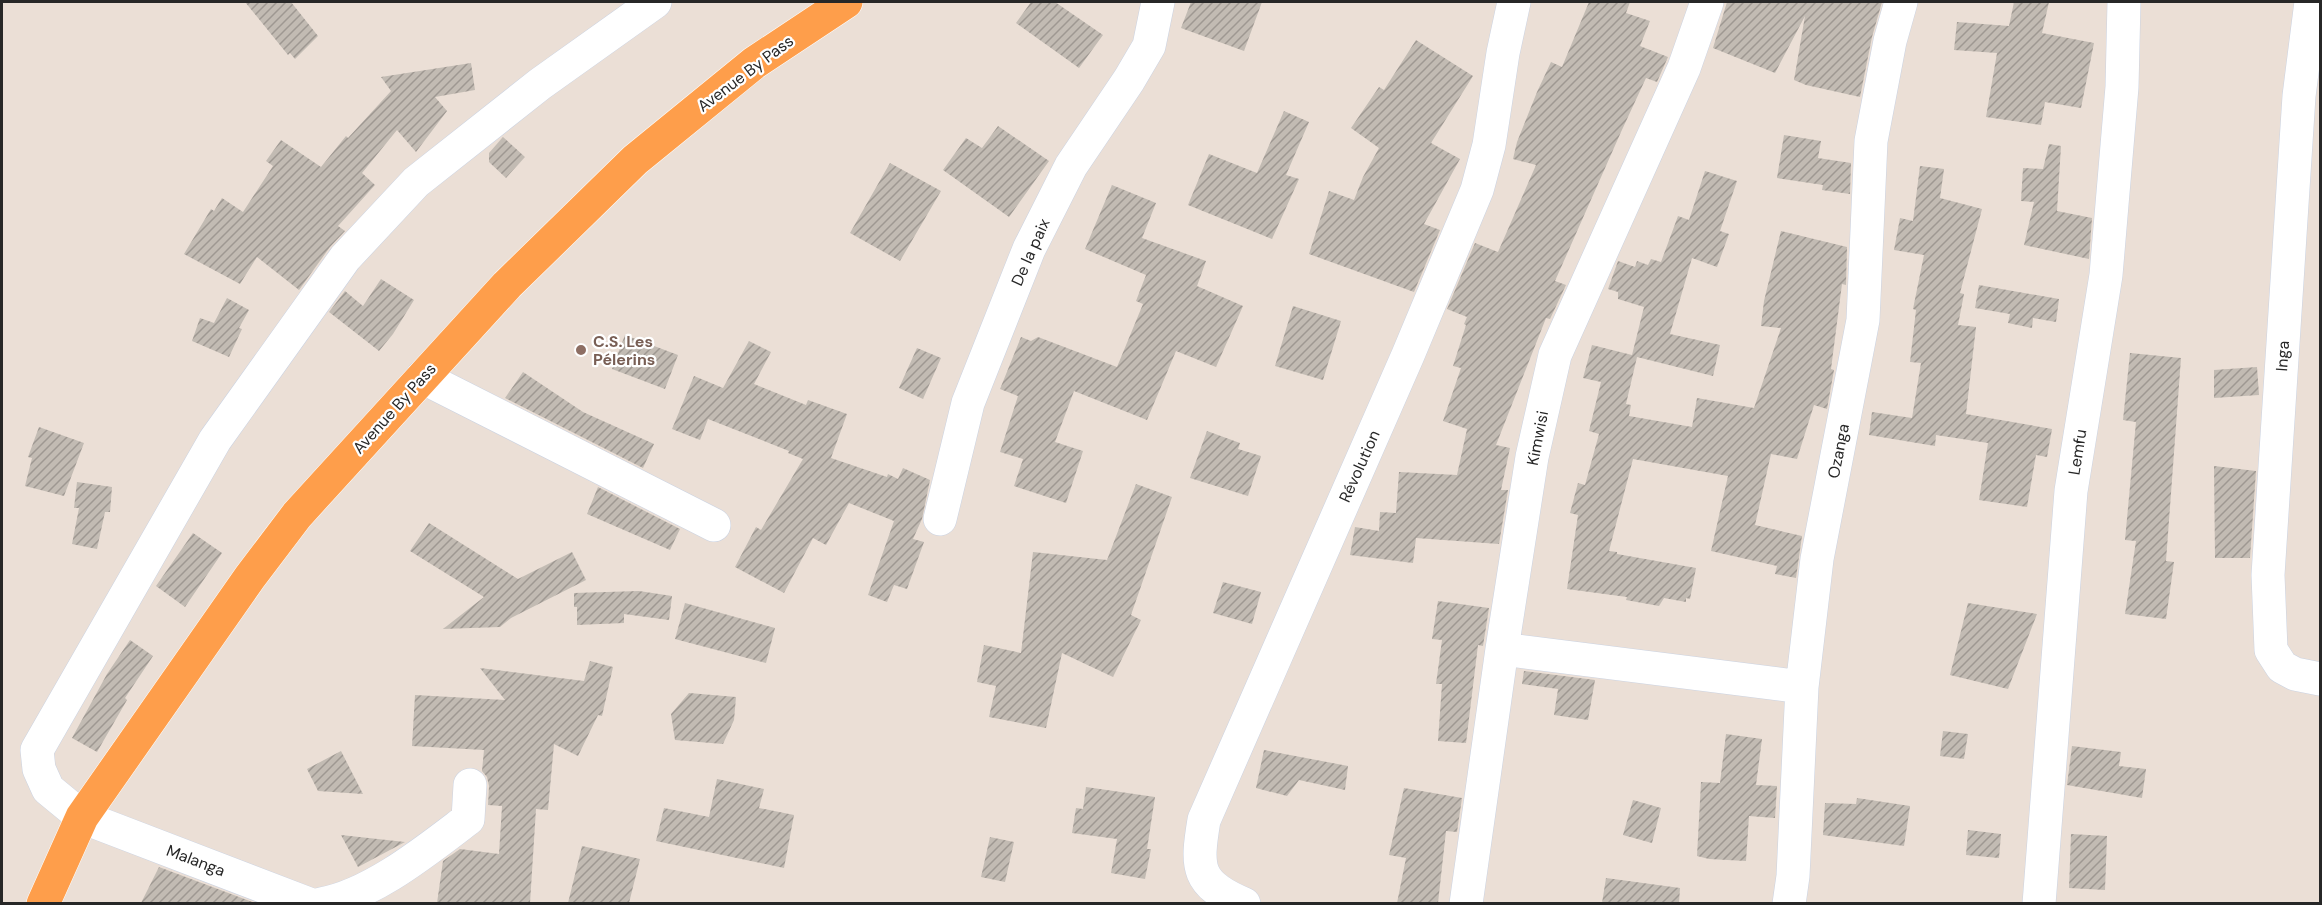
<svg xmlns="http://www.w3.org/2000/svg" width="2322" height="905" font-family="'DM Sans',sans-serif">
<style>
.building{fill:url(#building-hatch)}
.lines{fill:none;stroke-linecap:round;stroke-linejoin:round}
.minor-casing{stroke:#cbd3e2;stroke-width:34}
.trunk-casing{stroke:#fff;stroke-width:34}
.minor{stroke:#fff;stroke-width:33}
.trunk{stroke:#fe9e4b;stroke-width:33}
.education-dot{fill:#8d6e63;stroke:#fff;stroke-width:2}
.labels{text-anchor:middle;stroke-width:4.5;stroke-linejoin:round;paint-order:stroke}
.street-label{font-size:16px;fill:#272727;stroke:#fff}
.education-label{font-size:16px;font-weight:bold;fill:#785e54;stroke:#fff;text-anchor:start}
</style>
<defs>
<pattern id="building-hatch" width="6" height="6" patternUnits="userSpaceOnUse" patternTransform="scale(1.5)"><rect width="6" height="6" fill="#c2bbb3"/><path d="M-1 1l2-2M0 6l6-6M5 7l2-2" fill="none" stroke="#9e9892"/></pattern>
</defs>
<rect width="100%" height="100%" fill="#ebdfd6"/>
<!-- building -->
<path class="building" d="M 245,2 L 291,2 L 318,36 L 295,59 L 290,53 L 288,55 Z
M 1031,2 L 1055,2 L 1103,35 L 1079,68 L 1016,23 Z
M 1191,2 L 1262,2 L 1244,51 L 1181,28 Z
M 1589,2 L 1630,2 L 1626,13 L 1650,21 L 1640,46 L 1668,57 L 1657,82 L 1646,78 L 1621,132 L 1555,281 L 1566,285 L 1550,319 L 1546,318 L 1496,445 L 1510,448 L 1501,490 L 1508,490 L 1499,544 L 1416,538 L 1413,563 L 1350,555 L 1355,527 L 1379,531 L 1380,512 L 1396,513 L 1399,472 L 1457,475 L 1467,429 L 1443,421 L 1461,368 L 1453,366 L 1466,325 L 1464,324 L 1467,317 L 1447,309 L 1475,243 L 1498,252 L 1536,165 L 1513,159 L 1517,142 L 1537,92 L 1551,62 L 1562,67 Z
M 1727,2 L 1882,2 L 1872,37 L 1860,97 L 1806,85 L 1794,80 L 1805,16 L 1775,73 L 1713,48 Z
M 2014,2 L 2049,2 L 2042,33 L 2094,43 L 2081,108 L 2045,102 L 2041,125 L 1986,117 L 1997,53 L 1954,50 L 1957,22 L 2009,26 Z
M 1416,40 L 1473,76 L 1431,143 L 1460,159 L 1424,224 L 1440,230 L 1414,292 L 1309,254 L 1329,191 L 1354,200 L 1363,177 L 1379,148 L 1351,128 L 1379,87 L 1384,90 Z
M 471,63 L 475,90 L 435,97 L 447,111 L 416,152 L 397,130 L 362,173 L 375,185 L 338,226 L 345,231 L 330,247 L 299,290 L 257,257 L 240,284 L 184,254 L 211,209 L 214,211 L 222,198 L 243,212 L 273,166 L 266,161 L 281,140 L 321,167 L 346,136 L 348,138 L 391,91 L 381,77 Z
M 1284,111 L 1309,122 L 1286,175 L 1299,179 L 1272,239 L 1188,205 L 1209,154 L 1257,173 Z
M 998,126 L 1049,161 L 1009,217 L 943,170 L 966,138 L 982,148 Z
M 1784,135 L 1821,141 L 1818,158 L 1851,163 L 1850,194 L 1822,190 L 1823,185 L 1777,178 Z
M 503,137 L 525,157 L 506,178 L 489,162 L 489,153 Z
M 2049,144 L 2061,146 L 2057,211 L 2092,218 L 2089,259 L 2024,245 L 2034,202 L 2021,201 L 2023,168 L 2043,169 Z
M 890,163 L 941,191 L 900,261 L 850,233 Z
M 1920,166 L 1944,169 L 1940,198 L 1982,209 L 1960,293 L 1964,294 L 1958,325 L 1976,327 L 1966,414 L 2052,429 L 2047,457 L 2036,455 L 2027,507 L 1979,500 L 1988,443 L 1936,435 L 1935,446 L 1869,435 L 1872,412 L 1912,418 L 1921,363 L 1910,362 L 1916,310 L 1913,309 L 1924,255 L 1894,250 L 1900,218 L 1913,221 Z
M 1705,171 L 1737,181 L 1720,231 L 1729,234 L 1717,267 L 1692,258 L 1670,334 L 1720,345 L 1713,376 L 1637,357 L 1626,404 L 1631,405 L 1629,416 L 1692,427 L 1697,398 L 1754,408 L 1781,328 L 1761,326 L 1764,301 L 1781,231 L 1847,247 L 1846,285 L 1842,284 L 1831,369 L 1834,370 L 1827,409 L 1814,405 L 1797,459 L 1771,454 L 1755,525 L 1802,536 L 1796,578 L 1775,574 L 1777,566 L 1711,551 L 1728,476 L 1633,459 L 1609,551 L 1617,552 L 1617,554 L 1696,568 L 1690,599 L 1686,598 L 1686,602 L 1664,598 L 1659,606 L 1626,600 L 1627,597 L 1567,589 L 1578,515 L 1570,513 L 1578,483 L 1585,485 L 1599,434 L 1589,431 L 1601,382 L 1583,378 L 1592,345 L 1632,355 L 1644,307 L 1618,299 L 1618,292 L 1608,289 L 1618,261 L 1635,267 L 1637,261 L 1648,265 L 1651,259 L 1661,262 L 1678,216 L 1689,220 Z
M 1112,185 L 1156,203 L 1142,238 L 1206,261 L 1197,286 L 1243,306 L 1216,367 L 1176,351 L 1147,420 L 1074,391 L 1055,442 L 1083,451 L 1066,503 L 1014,486 L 1023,459 L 1000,452 L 1018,396 L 1000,389 L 1021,337 L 1031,341 L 1038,337 L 1117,367 L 1143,304 L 1136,301 L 1146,275 L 1085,249 Z
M 381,279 L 414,300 L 393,334 L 379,351 L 329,312 L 345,291 L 363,306 Z
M 1979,285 L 2059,299 L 2056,322 L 2033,318 L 2032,328 L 2008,323 L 2010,314 L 1975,308 Z
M 227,298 L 249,310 L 239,328 L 242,329 L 229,357 L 192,341 L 200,318 L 214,323 Z
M 1293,306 L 1341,321 L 1323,380 L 1275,366 Z
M 625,335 L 678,355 L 665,389 L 612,369 Z
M 749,341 L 771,352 L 754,384 L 806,405 L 808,400 L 847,414 L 831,458 L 887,477 L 888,474 L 898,479 L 903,468 L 930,480 L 922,519 L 913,539 L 924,542 L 907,589 L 894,585 L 887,602 L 868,595 L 894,521 L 849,503 L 826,545 L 813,538 L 784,593 L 735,567 L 756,527 L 761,530 L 803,459 L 788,453 L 789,451 L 708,419 L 700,440 L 672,429 L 694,376 L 723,388 Z
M 917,348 L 941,358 L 923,399 L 899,388 Z
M 2130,353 L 2181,358 L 2166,561 L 2174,562 L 2166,619 L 2125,614 L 2136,541 L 2125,540 L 2136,422 L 2123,420 Z
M 2257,367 L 2259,395 L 2214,398 L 2214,370 Z
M 523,372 L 583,412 L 654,444 L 643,468 L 505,398 Z
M 39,427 L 84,443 L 64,496 L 25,486 L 32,458 L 28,457 Z
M 1207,431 L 1240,443 L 1238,449 L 1261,456 L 1248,496 L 1190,478 Z
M 2214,466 L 2256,471 L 2250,558 L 2215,558 Z
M 77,482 L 112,487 L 110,512 L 105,512 L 97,549 L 72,544 L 79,508 L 74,508 Z
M 1136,484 L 1172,497 L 1131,615 L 1141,620 L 1113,677 L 1062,653 L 1046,728 L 989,717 L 996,686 L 977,682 L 984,645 L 1021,653 L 1033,552 L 1107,560 Z
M 598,487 L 680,529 L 670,550 L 587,514 Z
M 429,523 L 518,579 L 572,552 L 586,580 L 511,618 L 500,627 L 443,629 L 484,597 L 410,551 Z
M 193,533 L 222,553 L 185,607 L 156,586 Z
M 1223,582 L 1261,592 L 1252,624 L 1213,613 Z
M 639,591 L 672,596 L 669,620 L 624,614 L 624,623 L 577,625 L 577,607 L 574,607 L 574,593 Z
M 1438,601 L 1489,608 L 1483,646 L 1478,645 L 1466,743 L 1438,741 L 1442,684 L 1436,684 L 1442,640 L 1432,639 Z
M 685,603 L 775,628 L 766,663 L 675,639 Z
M 1968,603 L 2037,614 L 2008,689 L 1950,675 Z
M 130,640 L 153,656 L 125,698 L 127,700 L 97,752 L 72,738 L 107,674 Z
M 590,661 L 613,667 L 602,716 L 598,715 L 578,756 L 554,744 L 548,810 L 536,809 L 530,903 L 437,903 L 443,861 L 460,849 L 499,854 L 502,806 L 488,805 L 489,786 L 487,777 L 482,771 L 484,750 L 412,746 L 415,695 L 505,700 L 480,668 L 584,681 Z
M 1524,671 L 1595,680 L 1588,720 L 1554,715 L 1558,689 L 1522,684 Z
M 689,693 L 736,697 L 734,720 L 723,744 L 675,740 L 671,714 Z
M 1943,731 L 1968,734 L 1964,759 L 1940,756 Z
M 1726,734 L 1762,739 L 1756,785 L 1777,786 L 1775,818 L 1749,816 L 1746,861 L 1709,859 L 1697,856 L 1701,782 L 1720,783 Z
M 2072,746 L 2121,752 L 2119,766 L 2146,769 L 2142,798 L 2067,785 Z
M 1264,750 L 1348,766 L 1345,790 L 1299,780 L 1287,796 L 1256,788 Z
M 341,751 L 363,794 L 318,791 L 307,769 Z
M 717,779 L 764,789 L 759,808 L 794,815 L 784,868 L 656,841 L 664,808 L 709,817 Z
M 1086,787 L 1155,797 L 1147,849 L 1151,849 L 1145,879 L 1111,873 L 1117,839 L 1072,833 L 1076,808 L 1083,809 Z
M 1404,788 L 1462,798 L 1457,832 L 1446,831 L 1438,903 L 1397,903 L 1406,858 L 1389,855 Z
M 1857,798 L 1910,806 L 1904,846 L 1823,835 L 1825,803 L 1856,804 Z
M 1633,800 L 1661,808 L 1652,843 L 1623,835 Z
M 1968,830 L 2001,834 L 1999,858 L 1966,855 Z
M 2071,834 L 2107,836 L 2105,890 L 2069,888 Z
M 341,835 L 405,842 L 358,867 Z
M 990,837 L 1014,842 L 1005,882 L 981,877 Z
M 582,846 L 640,859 L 629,903 L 568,903 Z
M 159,867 L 255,903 L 141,903 Z
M 1606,878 L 1680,888 L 1679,903 L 1602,903 Z"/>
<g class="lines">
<defs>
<path id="minor" d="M 2311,2 L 2299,96 L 2268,575 L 2271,650 L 2282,667 L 2295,674 L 2320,679
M 422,377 L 714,525
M 940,519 L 968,403 L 1029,249 L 1071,166 L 1129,80 L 1149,46 L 1158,2
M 1502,649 L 1802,687
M 309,904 L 82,817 L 48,789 L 39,769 L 37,750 L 215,440 L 345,258 L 416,182 L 540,84 L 655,2
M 321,904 C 372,895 427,850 468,819 L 470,785
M 1244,904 C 1196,884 1196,868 1204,820 L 1408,355 L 1477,190 L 1489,145 L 1503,53 L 1514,2
M 1466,904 L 1502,649 L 1532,457 L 1555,355 L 1684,68 L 1707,2
M 1789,904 L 1793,876 L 1802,687 L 1817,559 L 1863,320 L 1871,141 L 1890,41 L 1901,2
M 2039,904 L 2071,491 L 2106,275 L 2122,87 L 2124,2"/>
<path id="trunk" d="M 43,904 L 82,817 L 250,577 L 297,515 L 507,285 L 635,160 L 754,63 L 846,2"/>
</defs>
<!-- minor casing -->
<use href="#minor" class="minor-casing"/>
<!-- trunk casing -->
<use href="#trunk" class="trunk-casing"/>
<!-- minor -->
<use href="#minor" class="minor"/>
<!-- trunk -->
<use href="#trunk" class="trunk"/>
</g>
<!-- markers -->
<circle class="education-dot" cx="581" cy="350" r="6"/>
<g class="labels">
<!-- street labels -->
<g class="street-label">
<text transform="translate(745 73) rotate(-37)" y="6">Avenue By Pass</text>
<text transform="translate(1030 252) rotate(-66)" y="6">De la paix</text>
<text transform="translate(2282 356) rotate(-86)" y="6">Inga</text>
<text transform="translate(394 408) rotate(-48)" y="6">Avenue By Pass</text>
<text transform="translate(1537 438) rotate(-79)" y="6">Kimwisi</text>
<text transform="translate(1838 451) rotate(-79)" y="6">Ozanga</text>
<text transform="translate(2077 452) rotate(-81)" y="6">Lemfu</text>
<text transform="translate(1359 466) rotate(-66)" y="6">Révolution</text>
<text transform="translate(196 860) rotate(21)" y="6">Malanga</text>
</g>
<!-- education labels -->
<g class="education-label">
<text x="593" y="347">C.S. Les<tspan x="593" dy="18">Pélerins</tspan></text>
</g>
</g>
<!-- border -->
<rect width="2322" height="905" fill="none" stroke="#272727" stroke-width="6"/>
</svg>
